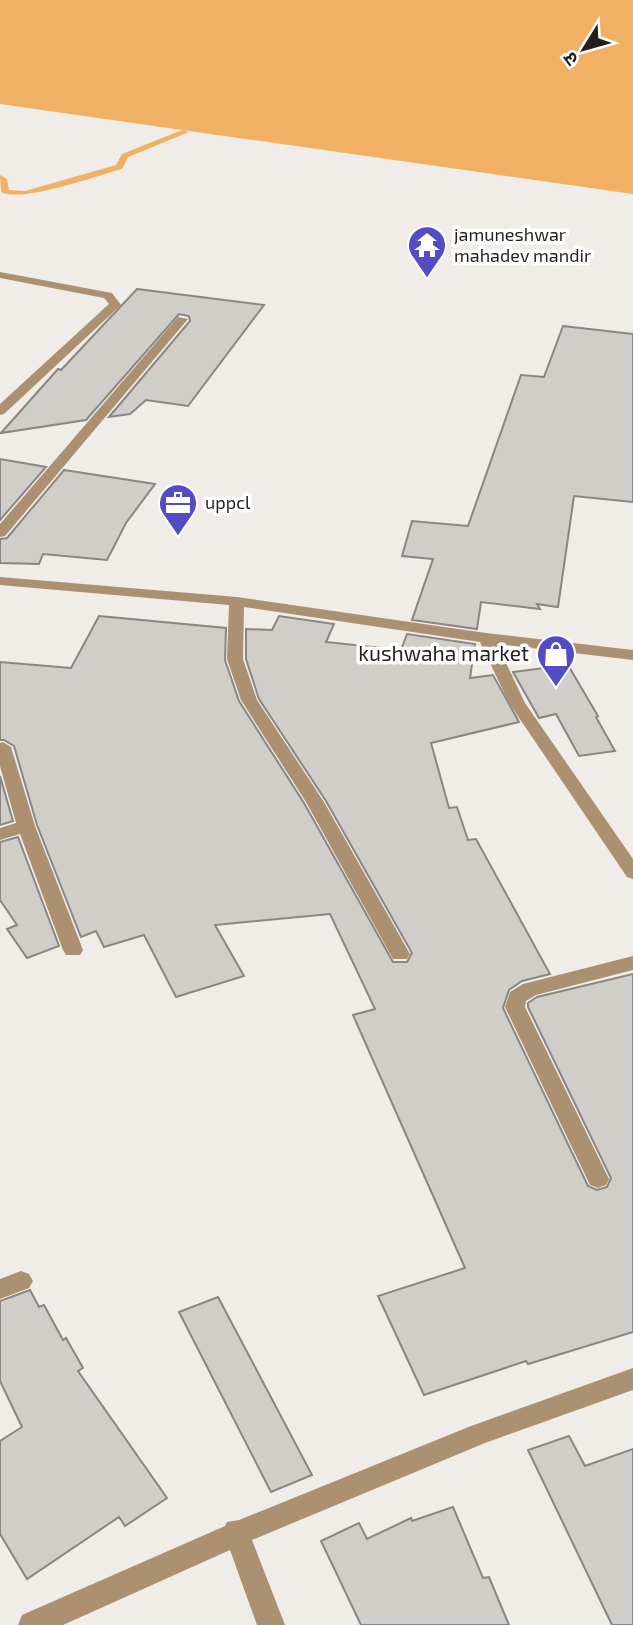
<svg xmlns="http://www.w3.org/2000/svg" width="633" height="1625" font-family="'Exo 2','Noto Sans Devanagari',sans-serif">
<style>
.water{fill:#f0b164}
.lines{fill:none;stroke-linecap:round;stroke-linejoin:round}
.stream{fill:#f0b164;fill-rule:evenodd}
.building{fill:#d1cdc9;stroke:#8a8683;stroke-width:2}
.lane{fill:#ab9071;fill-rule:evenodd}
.street{fill:#ab9071;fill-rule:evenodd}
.labels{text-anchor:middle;stroke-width:7;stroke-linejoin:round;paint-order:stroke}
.far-poi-label{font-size:18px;fill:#201f1d;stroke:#fff;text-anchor:start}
.poi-label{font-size:21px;fill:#201f1d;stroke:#fff;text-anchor:end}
</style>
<rect width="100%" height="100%" fill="#f0ece8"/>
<!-- water -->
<path class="water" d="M 0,0 L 633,0 L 633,194 L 0,104 Z"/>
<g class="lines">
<!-- stream -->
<path class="stream" d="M 182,130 L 189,132 L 128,157 L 122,169 C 96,176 22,203 1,192 L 0,175 L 7,179 L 9,190 L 25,191 L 116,165 L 122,154 Z"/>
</g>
<!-- building -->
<path class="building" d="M 137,289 L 264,305 L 188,406 L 146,400 L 130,414 L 109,417 L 190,321 L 189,316 L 179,314 L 86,420 L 1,433 L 58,369 L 61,370 Z
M 563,326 L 633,334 L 633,502 L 574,496 L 558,607 L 537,604 L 540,609 L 481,602 L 477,629 L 412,620 L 433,559 L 402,556 L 412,521 L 468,526 L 521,375 L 544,377 Z
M 0,459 L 46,467 L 0,520 Z
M 64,470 L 155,484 L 126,523 L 107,560 L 43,554 L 39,564 L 0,563 L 0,539 L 7,538 Z
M 99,616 L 226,628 L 225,660 L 239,701 L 304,803 L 393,962 L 407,962 L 412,953 L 326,801 L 259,699 L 246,659 L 246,629 L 272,630 L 279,616 L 334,624 L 326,642 L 401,650 L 407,634 L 475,644 L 470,678 L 493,675 L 519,722 L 431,743 L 449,808 L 457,807 L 468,840 L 476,839 L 550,974 L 522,981 L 509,990 L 503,1008 L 588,1186 L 597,1190 L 607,1187 L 611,1178 L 528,1007 L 528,1003 L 537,997 L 633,974 L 633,1332 L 528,1364 L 526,1361 L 424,1395 L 378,1296 L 465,1268 L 353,1015 L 375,1009 L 330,914 L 215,925 L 244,976 L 176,997 L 144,935 L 104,947 L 96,931 L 81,937 L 37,825 L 14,746 L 4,740 L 0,740 L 0,662 L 71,668 Z
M 568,665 L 598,716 L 596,717 L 615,751 L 579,756 L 556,714 L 539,718 L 513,672 Z
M 0,776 L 13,821 L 0,825 Z
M 18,837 L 59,946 L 27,958 L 7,929 L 17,925 L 0,900 L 0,842 Z
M 30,1290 L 39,1307 L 44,1305 L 63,1340 L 66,1338 L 83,1368 L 78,1371 L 167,1498 L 125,1526 L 119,1517 L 27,1579 L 0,1534 L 0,1441 L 22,1427 L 0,1381 L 0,1301 Z
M 218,1297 L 312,1475 L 271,1492 L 179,1312 Z
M 569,1436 L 585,1466 L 633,1449 L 633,1625 L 612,1625 L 528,1450 Z
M 453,1507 L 483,1578 L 489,1577 L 509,1625 L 361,1625 L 321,1541 L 359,1523 L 367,1539 L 411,1518 L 412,1521 Z"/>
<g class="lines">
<!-- lane -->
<path class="lane" d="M 0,272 L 112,293 L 121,305 L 4,414 L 0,415 L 0,404 L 109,304 L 104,298 L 0,278 Z"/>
<!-- street -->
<path class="street" d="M 178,317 L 188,319 L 5,536 L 0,537 L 0,524 Z
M 0,577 L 237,597 L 486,633 L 633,650 L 633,660 L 497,644 L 525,703 L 633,859 L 633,879 L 627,877 L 509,703 L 480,642 L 244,607 L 243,659 L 257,700 L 324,802 L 410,954 L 407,959 L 393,959 L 306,802 L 241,700 L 227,659 L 229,605 L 0,585 Z
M 3,742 L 11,747 L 35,826 L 83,950 L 80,955 L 66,955 L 63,950 L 20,834 L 0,840 L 0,828 L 16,823 L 0,766 L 0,743 Z
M 633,956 L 633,970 L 536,995 L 526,1001 L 525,1007 L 609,1179 L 606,1185 L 598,1188 L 590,1185 L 505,1007 L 510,992 L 523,984 Z
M 21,1271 L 29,1274 L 33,1281 L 29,1288 L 0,1299 L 0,1279 Z
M 633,1368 L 633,1390 L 485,1443 L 252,1540 L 285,1625 L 257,1625 L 230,1550 L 63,1625 L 18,1625 L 22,1615 L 225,1526 L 227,1522 L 239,1520 L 471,1426 Z"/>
</g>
<!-- icons -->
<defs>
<symbol id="temple-pin" viewBox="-11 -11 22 30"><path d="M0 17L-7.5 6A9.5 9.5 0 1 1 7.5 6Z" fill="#534cc3" stroke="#fff"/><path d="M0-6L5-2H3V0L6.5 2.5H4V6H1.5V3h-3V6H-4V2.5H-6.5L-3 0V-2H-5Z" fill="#fff"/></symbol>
<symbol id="office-pin" viewBox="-11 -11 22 30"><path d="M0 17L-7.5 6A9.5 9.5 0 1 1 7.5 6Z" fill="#534cc3" stroke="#fff"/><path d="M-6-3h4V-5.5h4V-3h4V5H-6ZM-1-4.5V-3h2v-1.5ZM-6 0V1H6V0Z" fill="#fff"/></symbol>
<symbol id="shop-pin" viewBox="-11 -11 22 30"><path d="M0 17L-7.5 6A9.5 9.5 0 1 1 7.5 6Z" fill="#534cc3" stroke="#fff"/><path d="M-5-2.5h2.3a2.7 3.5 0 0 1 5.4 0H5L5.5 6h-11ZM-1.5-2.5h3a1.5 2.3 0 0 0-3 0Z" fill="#fff"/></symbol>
</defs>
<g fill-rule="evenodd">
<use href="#temple-pin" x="405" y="223" width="44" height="60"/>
<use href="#office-pin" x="156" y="481" width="44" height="60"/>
<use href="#shop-pin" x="534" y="632" width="44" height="60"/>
</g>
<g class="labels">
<!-- far-poi labels -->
<g class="far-poi-label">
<text x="454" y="241">jamuneshwar<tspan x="454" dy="21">mahadev mandir</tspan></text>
<text x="205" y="509">uppcl</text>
</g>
<!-- poi labels -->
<g class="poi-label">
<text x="529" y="661">kushwaha market</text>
</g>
</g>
<!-- north arrow -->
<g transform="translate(584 49) rotate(233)" stroke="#ffffff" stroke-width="5" paint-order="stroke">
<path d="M0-5L12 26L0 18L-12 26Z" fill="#201f1d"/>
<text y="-10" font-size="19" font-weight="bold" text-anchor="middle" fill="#201f1d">उ</text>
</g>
</svg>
